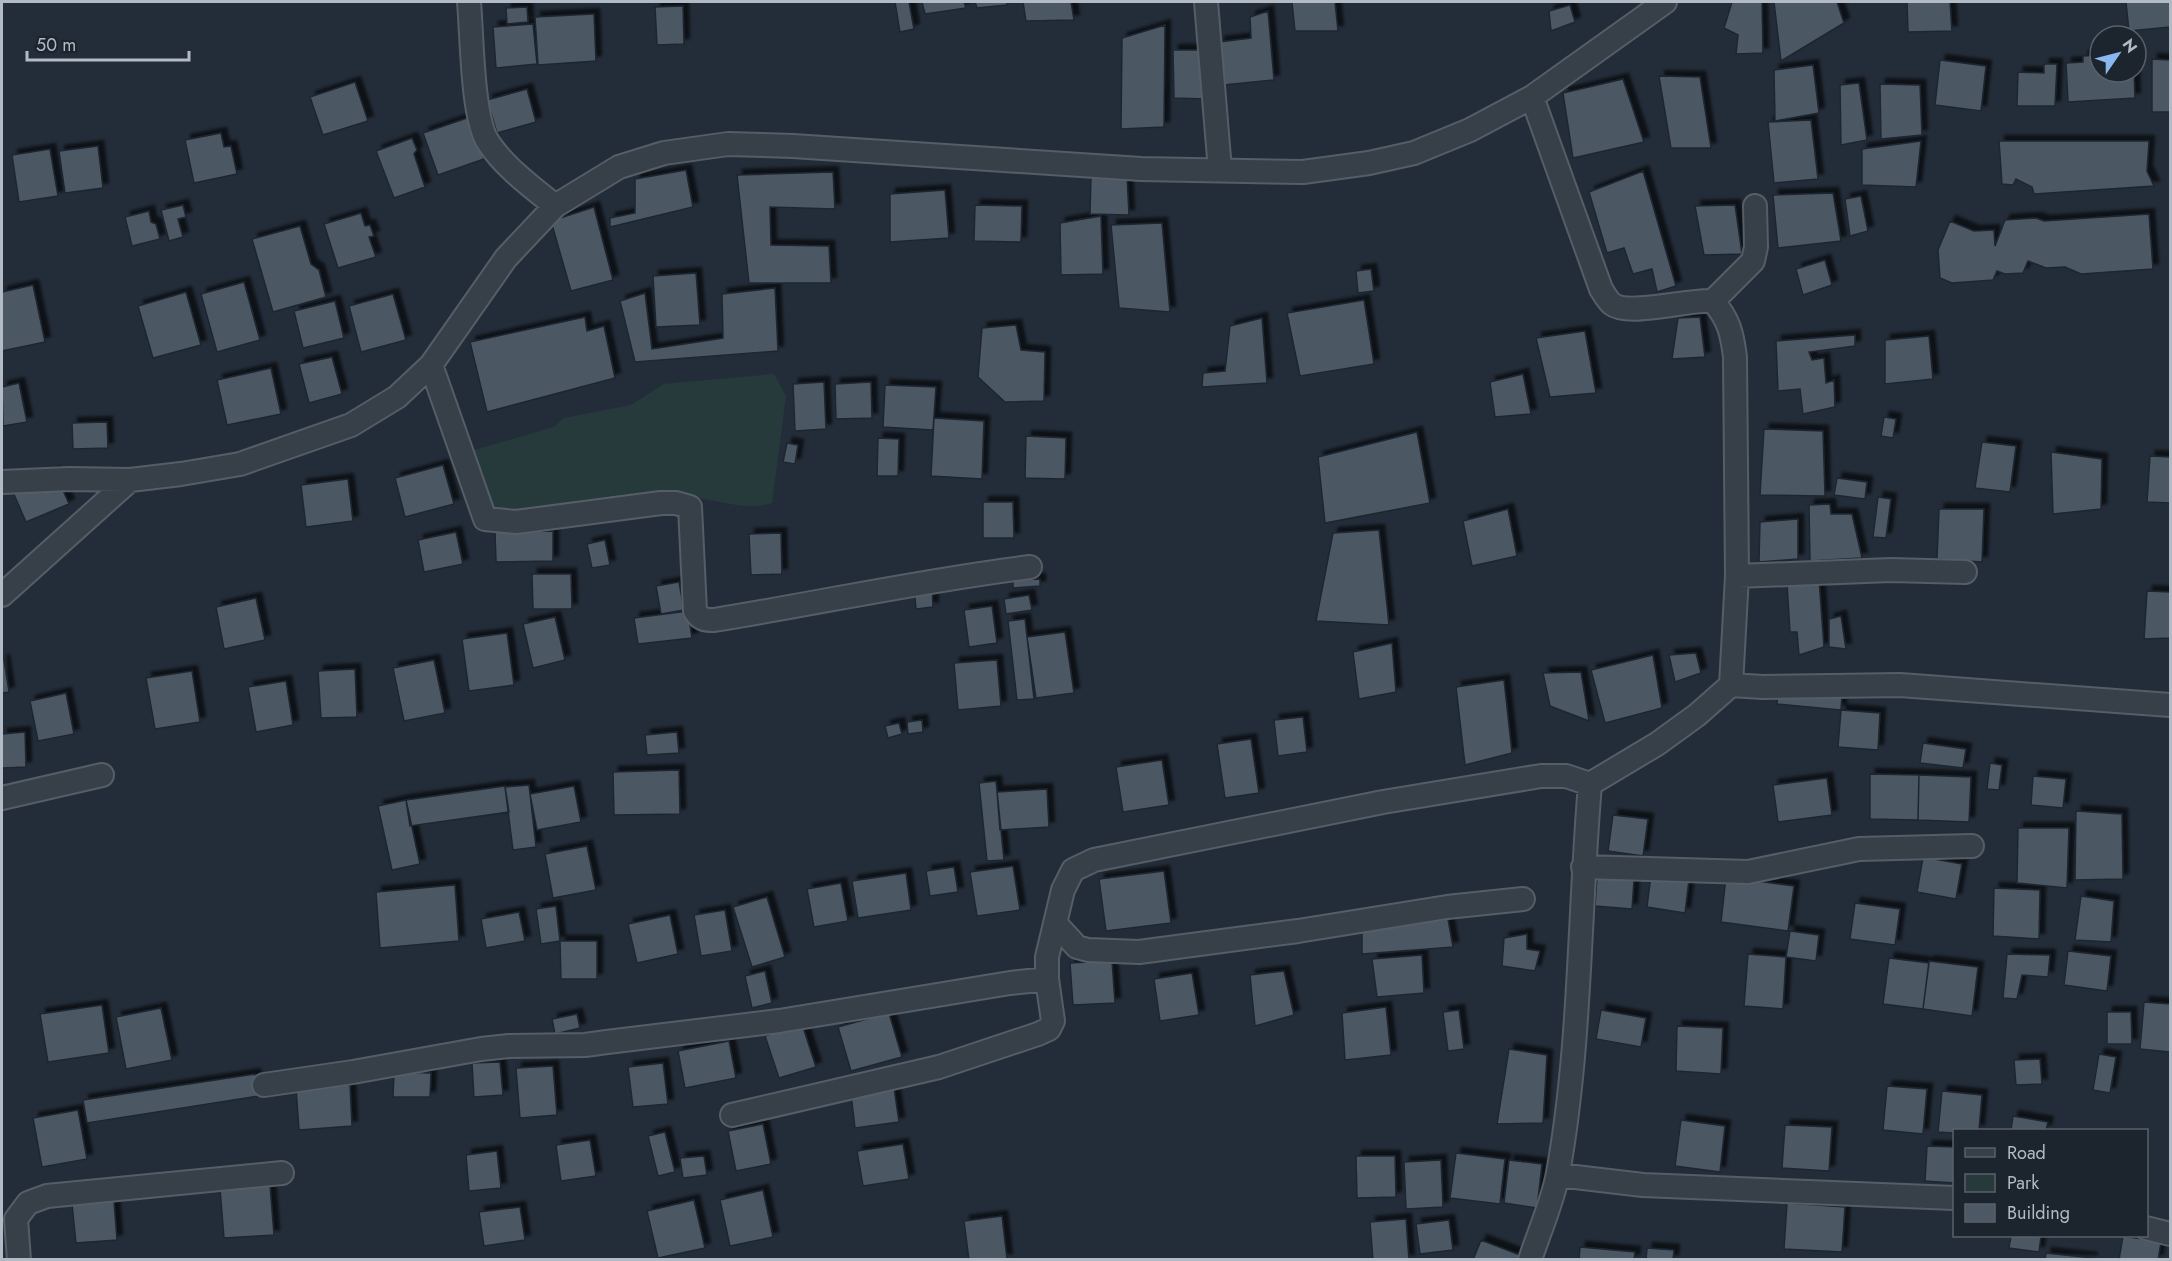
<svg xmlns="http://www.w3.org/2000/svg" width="2172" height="1261" font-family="Jost,sans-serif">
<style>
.green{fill:#263a3b}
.building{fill:#4c5864;stroke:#1e2630;stroke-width:1.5;filter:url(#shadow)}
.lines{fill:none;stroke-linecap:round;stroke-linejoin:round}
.minor-casing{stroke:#555d67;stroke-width:26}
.minor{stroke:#373f49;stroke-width:22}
</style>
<defs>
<filter id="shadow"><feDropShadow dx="5.5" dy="-5.5" stdDeviation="1.5" flood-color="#0009"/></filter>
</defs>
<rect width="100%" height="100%" fill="#232d39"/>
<!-- green -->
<path class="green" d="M 774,374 L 786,396 L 772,503 C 744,512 715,498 686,497 C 621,494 557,505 493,514 L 474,450 L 554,427 L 564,418 L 631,405 L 664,384 Z"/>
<!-- building -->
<path class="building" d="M 895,2 L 909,2 L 914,29 L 900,32 Z
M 922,2 L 964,2 L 966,8 L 925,14 Z
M 975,2 L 1007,2 L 1007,5 L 977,8 Z
M 1023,2 L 1071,2 L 1074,20 L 1026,21 Z
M 1292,2 L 1335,2 L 1338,31 L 1295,31 Z
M 1732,2 L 1762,2 L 1763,53 L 1736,54 L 1738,35 L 1724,28 Z
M 1774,2 L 1837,2 L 1844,23 L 1781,61 Z
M 1907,2 L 1950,2 L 1952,31 L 1908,32 Z
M 2126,2 L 2170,2 L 2170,27 L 2129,31 Z
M 1570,5 L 1575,22 L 1551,31 L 1549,11 Z
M 683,6 L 684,44 L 657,45 L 655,7 Z
M 527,7 L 528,22 L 507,24 L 506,8 Z
M 1268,11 L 1274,80 L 1223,85 L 1219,42 L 1251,38 L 1250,17 Z
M 594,14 L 596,61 L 538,65 L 535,17 Z
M 533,24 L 537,64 L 496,68 L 493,27 Z
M 1165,25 L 1164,127 L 1121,129 L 1122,38 Z
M 1173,50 L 1202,50 L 1207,99 L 1174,98 Z
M 2100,55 L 2100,72 L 2134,72 L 2135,98 L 2068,102 L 2066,63 L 2083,62 L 2083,56 Z
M 2152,59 L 2170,60 L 2170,112 L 2152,112 Z
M 1940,60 L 1986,66 L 1981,111 L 1935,105 Z
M 2044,64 L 2057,64 L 2055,106 L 2017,106 L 2018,72 L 2044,73 Z
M 1813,65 L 1819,113 L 1775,121 L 1774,70 Z
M 1659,76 L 1700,77 L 1711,148 L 1671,148 Z
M 1623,79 L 1644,142 L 1573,158 L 1563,93 Z
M 355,82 L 368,121 L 323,135 L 310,97 Z
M 1859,83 L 1867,140 L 1841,145 L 1840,85 Z
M 1880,84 L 1920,85 L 1922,135 L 1881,139 Z
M 527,89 L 536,122 L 497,133 L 487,100 Z
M 470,117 L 484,159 L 438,175 L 423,133 Z
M 1811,120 L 1818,179 L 1774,183 L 1768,122 Z
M 221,133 L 224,147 L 231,146 L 237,174 L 194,183 L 185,140 Z
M 412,138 L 417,150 L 414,154 L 425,187 L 394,198 L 376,151 Z
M 1921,141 L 1916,187 L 1862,185 L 1862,149 Z
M 1999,141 L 2149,141 L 2147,171 L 2154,186 L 2034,194 L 2032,187 L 2016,179 L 2013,185 L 2002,184 Z
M 98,146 L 103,188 L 65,193 L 59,151 Z
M 50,149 L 58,196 L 19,202 L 12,155 Z
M 686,170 L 693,207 L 610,227 L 610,218 L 635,213 L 635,179 Z
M 1643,171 L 1676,286 L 1657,292 L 1652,269 L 1633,274 L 1624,248 L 1607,253 L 1589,192 Z
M 833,172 L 835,209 L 770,207 L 771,245 L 829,246 L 831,283 L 749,283 L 737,175 Z
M 1091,176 L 1127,176 L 1129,215 L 1090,214 Z
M 945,190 L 949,238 L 890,242 L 890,194 Z
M 1833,193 L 1841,241 L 1778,248 L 1773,195 Z
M 1861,196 L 1868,231 L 1850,236 L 1845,199 Z
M 183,205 L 186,217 L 178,219 L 183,237 L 169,241 L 161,210 Z
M 975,205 L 1022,206 L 1021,242 L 974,241 Z
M 1735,205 L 1742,254 L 1704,255 L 1695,206 Z
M 594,207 L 613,280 L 571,291 L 551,221 Z
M 149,211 L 151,222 L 156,224 L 160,239 L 132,246 L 125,217 Z
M 361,213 L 365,226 L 370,225 L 374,236 L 369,237 L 376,257 L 338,268 L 324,224 Z
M 2149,214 L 2153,269 L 2081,274 L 2065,267 L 2046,268 L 2028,261 L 2023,273 L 2005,274 L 1997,271 L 1993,280 L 1952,283 L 1940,278 L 1938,250 L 1950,221 L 1974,231 L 1994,230 L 1995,246 L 2005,220 L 2036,218 L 2044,221 Z
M 1101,216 L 1103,274 L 1061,275 L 1060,223 Z
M 1162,223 L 1170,312 L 1119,308 L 1111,225 Z
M 300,226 L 311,264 L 319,270 L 326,297 L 273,312 L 252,239 Z
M 1825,260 L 1832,285 L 1803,295 L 1796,269 Z
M 1371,269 L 1374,291 L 1358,293 L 1356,271 Z
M 696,273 L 700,325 L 656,327 L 653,276 Z
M 244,282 L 260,340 L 217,352 L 201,294 Z
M 33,285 L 45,342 L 2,351 L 2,292 Z
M 775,288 L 778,351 L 635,362 L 620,301 L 645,293 L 652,349 L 723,338 L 722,294 Z
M 186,292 L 201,345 L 153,358 L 138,306 Z
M 393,294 L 406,340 L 361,352 L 349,306 Z
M 1364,300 L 1374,364 L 1300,376 L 1287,313 Z
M 335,301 L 344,338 L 303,348 L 294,311 Z
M 585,317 L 587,331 L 604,326 L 615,378 L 487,412 L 470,342 Z
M 1700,317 L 1705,357 L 1672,359 L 1678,318 Z
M 1262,318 L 1267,383 L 1202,387 L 1203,373 L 1225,371 L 1230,326 Z
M 1016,325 L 1021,350 L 1045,352 L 1044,401 L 1005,402 L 978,377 L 982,328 Z
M 1585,331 L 1596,393 L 1550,397 L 1536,338 Z
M 1855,335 L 1855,346 L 1809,352 L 1812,360 L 1824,358 L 1826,383 L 1834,380 L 1835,407 L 1803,414 L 1800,389 L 1778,391 L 1776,341 Z
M 1929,336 L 1933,379 L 1885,384 L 1885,340 Z
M 332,357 L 342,394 L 309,403 L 299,364 Z
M 271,368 L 281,414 L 227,425 L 217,380 Z
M 1523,374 L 1531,414 L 1495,417 L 1490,382 Z
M 824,382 L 826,429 L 795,431 L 793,384 Z
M 871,382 L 872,418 L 836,419 L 835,384 Z
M 19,383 L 27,422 L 3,426 L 2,387 Z
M 885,385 L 936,387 L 933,430 L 883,427 Z
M 1884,417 L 1896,419 L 1893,438 L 1881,436 Z
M 934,418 L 984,421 L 982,479 L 931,476 Z
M 107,422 L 108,448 L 73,449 L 72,423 Z
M 1764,429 L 1823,431 L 1825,496 L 1760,495 Z
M 1417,432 L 1430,503 L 1325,523 L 1318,457 Z
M 1026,436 L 1066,438 L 1065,479 L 1025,478 Z
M 878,438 L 899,439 L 898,476 L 877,476 Z
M 1982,442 L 2016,446 L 2010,492 L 1975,488 Z
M 787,443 L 798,445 L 795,464 L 783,462 Z
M 2051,452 L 2102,459 L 2101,509 L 2053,514 Z
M 2150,456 L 2170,457 L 2170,503 L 2147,502 Z
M 443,465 L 454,504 L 405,517 L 395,478 Z
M 55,472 L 69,504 L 26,522 L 12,490 Z
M 1837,478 L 1867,482 L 1865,499 L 1834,495 Z
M 348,479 L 353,521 L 306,527 L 301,485 Z
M 1878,497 L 1891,499 L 1886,538 L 1873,537 Z
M 983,502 L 1013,502 L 1014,538 L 983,538 Z
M 1830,504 L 1831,514 L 1852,514 L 1862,558 L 1810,561 L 1809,505 Z
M 1508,509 L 1517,556 L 1472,566 L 1463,521 Z
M 1939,509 L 1984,509 L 1982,562 L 1937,559 Z
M 1798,519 L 1798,559 L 1759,562 L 1760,522 Z
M 1379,530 L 1389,625 L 1316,621 L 1333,533 Z
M 553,531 L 553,561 L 496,562 L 495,532 Z
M 456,532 L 463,564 L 424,572 L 418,540 Z
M 781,533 L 782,574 L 751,575 L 749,534 Z
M 605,540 L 610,565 L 592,568 L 587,544 Z
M 532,574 L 571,574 L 572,609 L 533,609 Z
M 1040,579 L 1040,586 L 1013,588 L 1013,580 Z
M 1819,579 L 1824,647 L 1799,655 L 1797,632 L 1790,632 L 1787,584 Z
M 679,582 L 684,610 L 661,614 L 656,586 Z
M 932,586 L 933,607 L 916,609 L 914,587 Z
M 2147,591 L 2170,592 L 2170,638 L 2144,639 Z
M 1029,595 L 1032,610 L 1006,614 L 1004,599 Z
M 256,598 L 265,640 L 224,649 L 216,607 Z
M 992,606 L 997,643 L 969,647 L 964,610 Z
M 688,611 L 692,638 L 638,644 L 634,618 Z
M 1841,616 L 1846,649 L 1829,647 L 1829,619 Z
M 555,617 L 565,660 L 533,668 L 523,624 Z
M 1025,619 L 1034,699 L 1017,700 L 1008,621 Z
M 1065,632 L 1074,693 L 1036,698 L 1027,637 Z
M 507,633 L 514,685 L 469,691 L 462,639 Z
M 1392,643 L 1396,692 L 1359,699 L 1353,652 Z
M 1696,653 L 1701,673 L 1675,682 L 1669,655 Z
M 1653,655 L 1662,708 L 1605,723 L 1591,670 Z
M 2,660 L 4,660 L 9,692 L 2,693 Z
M 434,660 L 445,713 L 404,721 L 393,668 Z
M 997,660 L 1001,706 L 958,710 L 954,663 Z
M 355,669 L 357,717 L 321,718 L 318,671 Z
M 192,671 L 200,722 L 155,729 L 146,678 Z
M 1581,672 L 1589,721 L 1550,706 L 1543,673 Z
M 1504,680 L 1512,753 L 1465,765 L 1456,687 Z
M 286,681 L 293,725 L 256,732 L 248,687 Z
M 1778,689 L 1842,695 L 1841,710 L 1777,704 Z
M 66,693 L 74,734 L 38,741 L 30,701 Z
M 1841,710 L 1880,713 L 1878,750 L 1838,747 Z
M 1303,717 L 1307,752 L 1278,756 L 1274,720 Z
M 922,720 L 923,732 L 908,734 L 907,722 Z
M 899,723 L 902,734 L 888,738 L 885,726 Z
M 25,732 L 26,767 L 2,768 L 2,734 Z
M 677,732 L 679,753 L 647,755 L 645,735 Z
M 1251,739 L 1259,793 L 1225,798 L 1217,744 Z
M 1923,743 L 1966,749 L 1963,768 L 1920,763 Z
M 1162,760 L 1169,805 L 1123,812 L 1116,767 Z
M 1990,763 L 2002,765 L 1999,790 L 1987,789 Z
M 679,770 L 680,814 L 614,815 L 613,772 Z
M 1870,774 L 1919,775 L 1918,820 L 1870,819 Z
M 1919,775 L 1971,777 L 1969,822 L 1918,820 Z
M 2033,776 L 2066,779 L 2063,808 L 2031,805 Z
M 1827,778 L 1832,815 L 1778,822 L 1773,785 Z
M 996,781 L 1004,860 L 987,861 L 979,783 Z
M 529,785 L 536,847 L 513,850 L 505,787 Z
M 505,786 L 509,812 L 410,826 L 406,800 Z
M 574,786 L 581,822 L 537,830 L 530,794 Z
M 1047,789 L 1049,827 L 1000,830 L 997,792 Z
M 406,800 L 420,864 L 392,870 L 378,806 Z
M 2076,811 L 2122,814 L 2123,879 L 2075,880 Z
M 1613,815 L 1648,819 L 1643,856 L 1608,851 Z
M 2018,828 L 2069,828 L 2067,888 L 2017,883 Z
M 587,846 L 596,890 L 553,898 L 545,854 Z
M 1923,857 L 1962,864 L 1956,899 L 1917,892 Z
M 1013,866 L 1020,910 L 977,916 L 970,872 Z
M 954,867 L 958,892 L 930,896 L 926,871 Z
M 1164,871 L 1171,923 L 1106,931 L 1099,879 Z
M 906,873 L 911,910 L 858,918 L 852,881 Z
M 1651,875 L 1689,880 L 1685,913 L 1647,907 Z
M 1597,877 L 1634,880 L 1632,909 L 1595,906 Z
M 1726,877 L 1794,886 L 1788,931 L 1721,922 Z
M 841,883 L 848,921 L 814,927 L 807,889 Z
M 455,885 L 459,941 L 380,948 L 376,892 Z
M 1994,888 L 2040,890 L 2039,939 L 1993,936 Z
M 2081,896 L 2114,901 L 2111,942 L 2075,940 Z
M 767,897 L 785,957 L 752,967 L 733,907 Z
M 1855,903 L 1900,909 L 1895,945 L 1850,939 Z
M 556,906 L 560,941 L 541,944 L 536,909 Z
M 725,910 L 732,951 L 701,956 L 694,915 Z
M 519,912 L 525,941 L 486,948 L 481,919 Z
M 670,915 L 678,954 L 637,963 L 628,924 Z
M 1448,919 L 1453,947 L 1362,954 L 1362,927 Z
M 1790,931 L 1819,935 L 1816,961 L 1786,957 Z
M 1527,934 L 1527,949 L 1540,951 L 1535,971 L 1502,966 L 1504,938 Z
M 560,941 L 597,941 L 597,979 L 561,979 Z
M 2068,951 L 2111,956 L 2107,991 L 2064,985 Z
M 1748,954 L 1786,957 L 1783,1009 L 1744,1006 Z
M 2007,954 L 2050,955 L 2048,977 L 2022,975 L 2017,999 L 2003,998 Z
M 1422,955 L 1424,993 L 1377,997 L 1372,959 Z
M 1889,958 L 1929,963 L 1923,1009 L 1883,1004 Z
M 1112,961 L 1115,1003 L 1073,1005 L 1070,963 Z
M 1929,961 L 1978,967 L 1972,1016 L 1923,1009 Z
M 765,971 L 772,1003 L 752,1008 L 745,976 Z
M 1284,971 L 1294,1015 L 1255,1026 L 1250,975 Z
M 1192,973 L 1199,1015 L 1160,1021 L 1154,979 Z
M 2144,1002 L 2170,1004 L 2170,1052 L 2140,1049 Z
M 102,1005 L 109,1053 L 48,1062 L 40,1014 Z
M 1386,1007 L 1391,1055 L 1345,1060 L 1342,1013 Z
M 161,1008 L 172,1060 L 126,1069 L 116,1017 Z
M 1459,1010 L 1464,1049 L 1448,1051 L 1443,1012 Z
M 1601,1010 L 1646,1018 L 1641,1047 L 1596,1039 Z
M 2107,1012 L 2131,1012 L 2132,1044 L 2107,1044 Z
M 889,1013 L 902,1057 L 851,1071 L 838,1027 Z
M 577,1014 L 580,1028 L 555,1034 L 552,1019 Z
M 802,1024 L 816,1067 L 779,1078 L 765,1036 Z
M 1677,1026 L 1723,1028 L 1721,1074 L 1676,1071 Z
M 729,1041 L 736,1078 L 685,1088 L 678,1051 Z
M 1509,1049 L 1547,1055 L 1543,1123 L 1497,1124 Z
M 2099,1054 L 2116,1057 L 2110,1093 L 2093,1090 Z
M 2040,1059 L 2042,1084 L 2016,1085 L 2014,1060 Z
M 500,1062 L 503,1095 L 474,1097 L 472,1063 Z
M 663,1063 L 668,1104 L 633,1107 L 628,1067 Z
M 553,1066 L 557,1115 L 520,1118 L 516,1068 Z
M 394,1072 L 431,1073 L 430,1097 L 393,1097 Z
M 255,1074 L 259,1096 L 87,1123 L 83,1100 Z
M 350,1085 L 352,1126 L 299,1130 L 296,1088 Z
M 1887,1086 L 1927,1089 L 1923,1134 L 1883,1130 Z
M 894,1088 L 899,1122 L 855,1128 L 851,1094 Z
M 1942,1091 L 1982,1095 L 1979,1130 L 1954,1130 L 1954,1133 L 1938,1132 Z
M 78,1110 L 87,1159 L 42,1167 L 33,1118 Z
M 2013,1116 L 2048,1122 L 2046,1130 L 2011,1130 Z
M 1681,1120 L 1725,1126 L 1720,1172 L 1675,1166 Z
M 763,1124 L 771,1164 L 736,1171 L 728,1131 Z
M 1785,1125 L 1832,1127 L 1829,1171 L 1782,1168 Z
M 665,1132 L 675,1172 L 658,1176 L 648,1136 Z
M 590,1140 L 596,1176 L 561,1181 L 556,1145 Z
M 903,1144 L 909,1179 L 863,1186 L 857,1151 Z
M 1927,1146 L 1954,1147 L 1954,1183 L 1925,1181 Z
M 497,1151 L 501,1188 L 469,1191 L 466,1155 Z
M 1456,1153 L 1505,1159 L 1500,1204 L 1450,1198 Z
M 704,1156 L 707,1175 L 683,1178 L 680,1158 Z
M 1356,1156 L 1395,1156 L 1396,1197 L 1357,1198 Z
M 1441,1160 L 1443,1207 L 1406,1209 L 1404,1162 Z
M 1509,1160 L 1542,1164 L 1537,1208 L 1504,1203 Z
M 270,1185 L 274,1235 L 224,1238 L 220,1188 Z
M 763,1190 L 773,1237 L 730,1246 L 720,1200 Z
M 694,1200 L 705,1248 L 658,1258 L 647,1211 Z
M 114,1201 L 117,1240 L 76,1243 L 72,1204 Z
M 1787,1203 L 1845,1207 L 1842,1252 L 1784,1249 Z
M 520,1207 L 525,1240 L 484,1246 L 479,1212 Z
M 1002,1216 L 1007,1259 L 969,1260 L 964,1221 Z
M 1406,1219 L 1409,1260 L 1373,1260 L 1370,1222 Z
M 1449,1220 L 1453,1250 L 1420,1254 L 1416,1224 Z
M 2011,1236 L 2041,1236 L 2039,1252 L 2009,1248 Z
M 2123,1236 L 2161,1242 L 2158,1260 L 2119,1260 Z
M 1481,1240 L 1520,1255 L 1518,1260 L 1473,1260 Z
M 1580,1247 L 1635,1252 L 1634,1260 L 1579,1260 Z
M 1647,1248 L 1674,1250 L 1673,1260 L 1646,1260 Z
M 2046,1253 L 2092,1258 L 2092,1260 L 2045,1260 Z"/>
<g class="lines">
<defs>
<path id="minor" d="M 469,2 C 472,34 472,118 488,142 C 505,168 532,187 555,206
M 1206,2 L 1220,170
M 1713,301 L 1753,261 L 1756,247 L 1755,206
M 431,365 L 485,519 L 516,522 L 661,503 L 676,503 L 690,507 L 695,611 C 700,619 704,620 714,620 C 819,603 924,580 1030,567
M 2,482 L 69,479 L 130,480 L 181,474 L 240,464 L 351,425 L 397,397 L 431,365 L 506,258 L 555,206 L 619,167 L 664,153 L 728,144 L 793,146 L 1141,169 L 1303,172 L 1369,163 L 1414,153 L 1470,130 L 1532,97 L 1665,2
M 1737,576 L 1891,570 L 1965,572
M 2,595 L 130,480
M 1731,685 L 1763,687 L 1900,685 L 2170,705
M 2,798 L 102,775
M 1583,867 L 1748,872 L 1859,849 L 1972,846
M 1055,923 L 1077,947 L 1088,950 L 1139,952 L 1298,931 L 1447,907 L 1523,899
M 264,1085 L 353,1072 L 481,1049 L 509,1046 L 585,1045 L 607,1042 L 779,1021 L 1010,983 L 1047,979 L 1047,957 L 1063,890 L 1073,870 L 1094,860 L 1383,802 L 1541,776 L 1566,776 L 1590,784 L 1657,744 L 1697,715 L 1731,685 L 1737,576 L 1735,357 C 1732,333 1729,320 1713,301 C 1689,299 1629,317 1612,304 C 1608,301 1604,294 1601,289 L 1532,97
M 732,1115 L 939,1067 L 1038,1034 L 1049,1029 L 1053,1021 L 1047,979
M 1558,1175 L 1643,1185 L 1954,1198
M 2146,1228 L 2170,1234
M 19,1260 L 16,1219 L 28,1203 L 47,1196 L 282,1173
M 1530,1260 C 1539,1232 1553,1201 1558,1173 C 1581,1045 1579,913 1590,784"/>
</defs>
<!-- minor casing -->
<use href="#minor" class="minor-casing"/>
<!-- minor -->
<use href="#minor" class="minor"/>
</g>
<!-- border -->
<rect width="2172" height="1261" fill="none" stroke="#b2bac5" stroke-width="6"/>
<!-- legend -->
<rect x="1953" y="1129" width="195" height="108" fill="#1c242e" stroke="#58606a" stroke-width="1.5"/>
<rect x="1965" y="1148" width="30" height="9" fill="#373f49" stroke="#58606a" stroke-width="1.5"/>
<text x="2007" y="1159" font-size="18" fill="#b2bac5">Road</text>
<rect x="1965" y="1174" width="30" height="18" fill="#263a3b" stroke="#58606a" stroke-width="1.5"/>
<text x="2007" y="1189" font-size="18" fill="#b2bac5">Park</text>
<rect x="1965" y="1204" width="30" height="18" fill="#4c5864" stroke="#58606a" stroke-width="1.5"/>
<text x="2007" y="1219" font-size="18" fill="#b2bac5">Building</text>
<!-- north arrow -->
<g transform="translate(2118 54) rotate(55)"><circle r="28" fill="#1c242e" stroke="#58606a" stroke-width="1.5"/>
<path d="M0-4.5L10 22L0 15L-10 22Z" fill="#8bb7f1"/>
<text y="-9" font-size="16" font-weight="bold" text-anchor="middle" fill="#b2bac5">N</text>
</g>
<!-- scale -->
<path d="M27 51v9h162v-9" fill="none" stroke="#b2bac5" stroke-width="3"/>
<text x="36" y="51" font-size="18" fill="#b2bac5" stroke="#1c242e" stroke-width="4.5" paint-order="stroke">50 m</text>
</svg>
